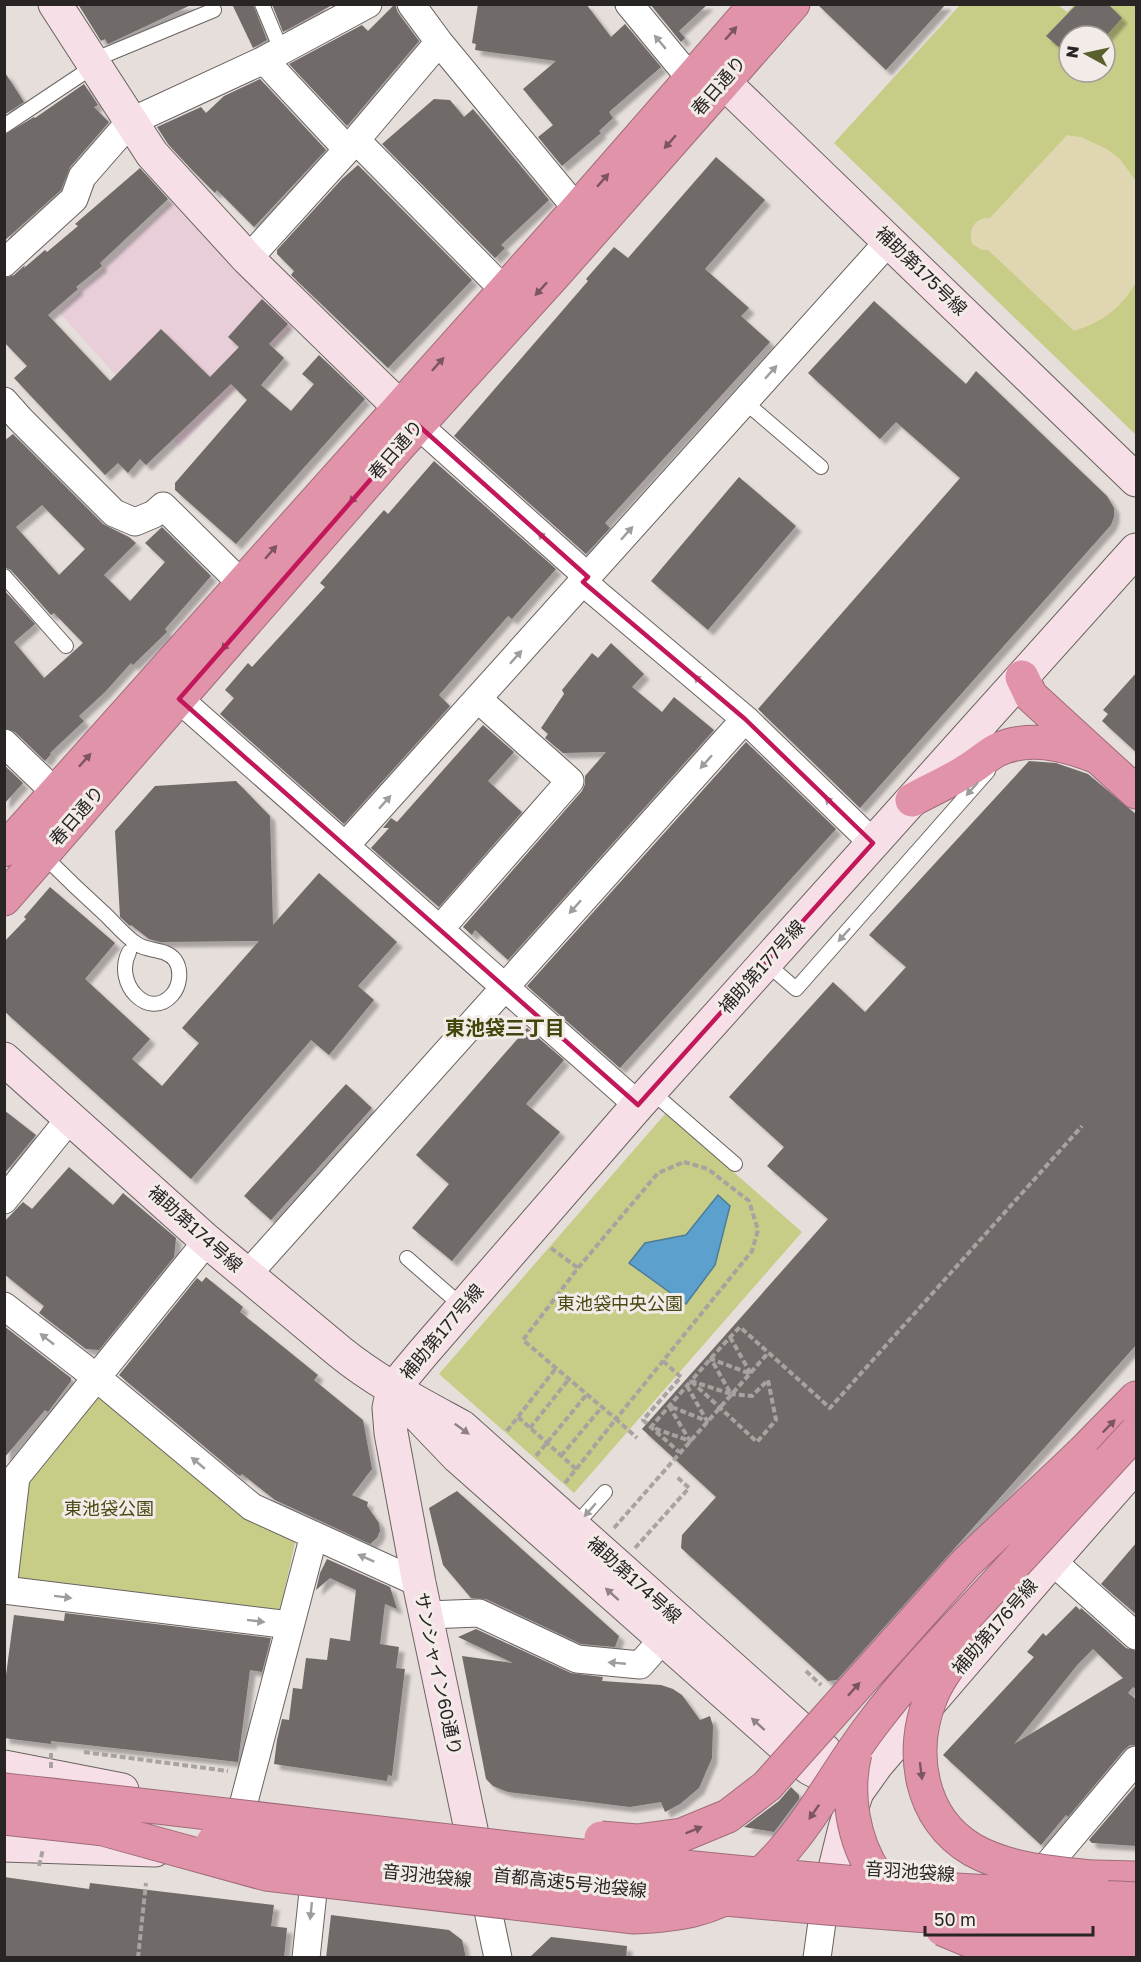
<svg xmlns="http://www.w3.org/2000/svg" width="1141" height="1962" font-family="'Golos Text','Noto Sans JP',sans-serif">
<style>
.industrial{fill:#e7ced8}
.green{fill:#c7cc86;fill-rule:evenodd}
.sand{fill:#e0d6b1}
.water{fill:#5ca1cd;stroke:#4c7c9a;stroke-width:1.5}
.building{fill:#706a67;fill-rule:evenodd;filter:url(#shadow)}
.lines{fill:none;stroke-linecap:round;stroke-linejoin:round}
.lane-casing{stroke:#696360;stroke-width:16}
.street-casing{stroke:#696360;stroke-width:29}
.secondary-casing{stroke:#696360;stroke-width:35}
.highway-casing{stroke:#a06c7b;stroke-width:35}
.path{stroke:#a8a3a0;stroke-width:4;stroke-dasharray:6 3;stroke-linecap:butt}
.lane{stroke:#fff;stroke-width:14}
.street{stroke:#fff;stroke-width:27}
.secondary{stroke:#f6dfe6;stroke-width:33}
.highway{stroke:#e193aa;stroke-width:33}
.highway-bridge-casing{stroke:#a06c7b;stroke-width:35;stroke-linecap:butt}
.path-bridge{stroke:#a8a3a0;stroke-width:4;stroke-dasharray:6 3;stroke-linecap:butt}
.highway-bridge{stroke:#e193aa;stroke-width:33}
.oneway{fill:#7b5660}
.oneway2{fill:#9e9d9c}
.oneway3{fill:#8f8285}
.marked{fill:none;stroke:#c2185b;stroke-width:4.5;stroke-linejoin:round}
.labels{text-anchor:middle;stroke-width:6;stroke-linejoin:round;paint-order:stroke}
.street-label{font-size:18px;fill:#282524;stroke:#f2ebe8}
.park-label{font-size:18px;fill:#484a13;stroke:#f2ebe8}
.neighbourhood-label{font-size:20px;font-weight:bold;fill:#41470a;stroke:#f2ebe8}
</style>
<defs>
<filter id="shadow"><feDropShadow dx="5.5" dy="5.5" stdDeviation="1.5" flood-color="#0004"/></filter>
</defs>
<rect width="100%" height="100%" fill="#e5dedb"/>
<!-- industrial -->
<path class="industrial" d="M 173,200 L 300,319 L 180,447 L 59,312 Z"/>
<!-- green -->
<path class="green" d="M 960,5 L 1058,5 L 1067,12 L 1074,5 L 1136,5 L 1136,435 L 834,143 ZM 1069,36 L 1105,36 L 1105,72 L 1069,72 Z
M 666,1113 L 802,1232 L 574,1493 L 439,1374 Z
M 99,1393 L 296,1538 L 280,1611 L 15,1581 L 26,1481 Z"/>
<!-- sand -->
<path class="sand" d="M 1067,135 L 1081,137 L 1107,149 L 1120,159 L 1136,181 L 1136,282 C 1122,308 1102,322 1074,331 L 988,250 L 982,250 L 972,244 C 968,229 974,218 990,218 Z"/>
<!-- water -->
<path class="water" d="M 718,1195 L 730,1206 L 715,1265 L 686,1304 L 629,1263 L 645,1243 L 686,1235 Z"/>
<!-- building -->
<path class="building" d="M 78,4 L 193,4 L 108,44 L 105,39 L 101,41 Z
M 232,4 L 253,4 L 267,40 L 253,48 Z
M 272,4 L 334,4 L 283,32 Z
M 395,4 L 398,13 L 419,41 L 347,126 L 289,64 L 362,25 L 368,31 Z
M 478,4 L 586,4 L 611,37 L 625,24 L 661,67 L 609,112 L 613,118 L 599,131 L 601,133 L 562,166 L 538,137 L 553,125 L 523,89 L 556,61 L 475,50 L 476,44 L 472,43 Z
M 650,4 L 708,4 L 679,31 L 685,38 L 681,42 Z
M 817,4 L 946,4 L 886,70 Z
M 1077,4 L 1108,4 L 1122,18 L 1106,36 L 1069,36 L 1069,56 L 1046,36 Z
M 4,71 L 24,102 L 4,115 Z
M 260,79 L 326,150 L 254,227 L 217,190 L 215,193 L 192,170 L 168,144 L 157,127 L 201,107 L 206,113 L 224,96 Z
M 84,84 L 98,105 L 94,107 L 109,122 L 70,167 L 61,190 L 4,241 L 4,135 L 34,117 L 35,118 Z
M 434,99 L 450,100 L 464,117 L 473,109 L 549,200 L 501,245 L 505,248 L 495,258 L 382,144 Z
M 716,157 L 765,200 L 705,269 L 749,308 L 741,316 L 770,342 L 605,523 L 610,528 L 586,554 L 454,436 L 588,281 L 586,279 L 614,247 L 628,258 Z
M 358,165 L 472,280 L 388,368 L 291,275 L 294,271 L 277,254 L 277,250 L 342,179 Z
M 140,168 L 168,199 L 100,263 L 102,266 L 76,287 L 78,289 L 48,315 L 110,381 L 161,329 L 210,377 L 239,347 L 228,337 L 262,299 L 288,324 L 269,344 L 284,358 L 261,385 L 291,411 L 314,384 L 302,374 L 319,355 L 365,399 L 236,544 L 175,490 L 175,483 L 247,400 L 231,384 L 146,465 L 140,459 L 128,473 L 118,463 L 105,475 L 14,378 L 27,366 L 4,342 L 4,278 L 14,275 L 25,265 L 24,268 L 45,250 L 47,252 L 78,226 L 75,224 Z
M 874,301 L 966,384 L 976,371 L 1107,496 L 1114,508 L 1114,517 L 1111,525 L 860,808 L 758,709 L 960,478 L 896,422 L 880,439 L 808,373 Z
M 13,434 L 103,524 L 129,537 L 136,543 L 104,575 L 130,601 L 165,562 L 145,543 L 162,527 L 211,576 L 165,629 L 167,632 L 133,665 L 131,663 L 105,692 L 79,716 L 84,721 L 50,753 L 51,754 L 45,761 L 15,732 L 4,728 L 4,590 L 35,624 L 14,642 L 44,678 L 83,643 L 54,613 L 51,615 L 11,570 L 4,567 L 4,441 ZM 42,505 L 85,549 L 59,575 L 16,527 Z
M 434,461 L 556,569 L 512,619 L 508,616 L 439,695 L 450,706 L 344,824 L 220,714 L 234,698 L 225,690 L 248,663 L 252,667 L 325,587 L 320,583 L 384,510 L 388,514 Z
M 739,477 L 796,526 L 708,630 L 651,581 Z
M 611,643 L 644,674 L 632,687 L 662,712 L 674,697 L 714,730 L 508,960 L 475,930 L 472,935 L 463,927 L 582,791 L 585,784 L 585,776 L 606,752 L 563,753 L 545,738 L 548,734 L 541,728 L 564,694 L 562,690 L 592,653 L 598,658 Z
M 1137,672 L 1137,753 L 1102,721 L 1108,714 L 1103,710 Z
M 483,725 L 514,752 L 488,781 L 522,812 L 439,907 L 371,848 L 389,828 L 383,828 L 391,818 L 397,822 Z
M 746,742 L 836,829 L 620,1068 L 527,986 Z
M 1029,761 L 1056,763 L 1088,774 L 1137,815 L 1137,1344 L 837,1680 L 828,1681 L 681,1548 L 682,1535 L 716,1497 L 642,1429 L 828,1219 L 767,1166 L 784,1147 L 729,1097 L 833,982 L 865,1012 L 906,967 L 869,935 Z
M 4,765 L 23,783 L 4,804 Z
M 236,781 L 270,816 L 273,925 L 319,873 L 397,942 L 358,986 L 374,1000 L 329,1055 L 311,1040 L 191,1179 L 4,1011 L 4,942 L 26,919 L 24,917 L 50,887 L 115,943 L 85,979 L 150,1039 L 132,1059 L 162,1086 L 199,1043 L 182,1028 L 259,941 L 160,942 L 149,939 L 131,925 L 130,926 L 120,917 L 115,831 L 155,786 Z
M 527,1028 L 564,1060 L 526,1104 L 560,1132 L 452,1261 L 412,1228 L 449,1184 L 416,1155 Z
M 346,1084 L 372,1108 L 271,1220 L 244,1196 Z
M 4,1110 L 36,1135 L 4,1174 Z
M 69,1167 L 113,1205 L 123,1193 L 176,1238 L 174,1257 L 99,1350 L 86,1349 L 39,1313 L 44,1306 L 4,1274 L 4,1222 L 23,1202 L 32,1209 Z
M 206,1277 L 243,1307 L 240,1312 L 318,1375 L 314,1380 L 363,1420 L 372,1469 L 352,1495 L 368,1502 L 367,1506 L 379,1523 L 380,1531 L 377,1538 L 370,1544 L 275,1500 L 242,1474 L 240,1476 L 237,1474 L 119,1375 L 197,1278 L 202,1282 Z
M 4,1326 L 71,1378 L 71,1381 L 48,1412 L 45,1410 L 4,1458 Z
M 457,1491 L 619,1636 L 615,1647 L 581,1644 L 486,1599 L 471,1598 L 443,1565 L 429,1508 Z
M 1137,1542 L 1137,1615 L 1101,1584 Z
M 327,1559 L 390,1587 L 397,1609 L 385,1604 L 380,1644 L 399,1647 L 396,1668 L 405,1669 L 392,1776 L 388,1775 L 387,1781 L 274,1764 L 277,1740 L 282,1719 L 289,1720 L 293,1688 L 302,1689 L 306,1658 L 327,1660 L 330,1638 L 350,1641 L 356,1590 L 330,1578 L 316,1590 L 320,1573 Z
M 1076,1606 L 1080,1610 L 1081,1608 L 1126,1648 L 1137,1651 L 1137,1690 L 1133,1687 L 1128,1693 L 1137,1700 L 1137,1745 L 1130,1745 L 1124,1750 L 1068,1817 L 1066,1815 L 1041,1845 L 943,1755 L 1034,1657 L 1027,1652 L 1043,1633 L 1046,1636 ZM 1093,1649 L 1123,1678 L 1014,1744 L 1078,1664 Z
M 65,1613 L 271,1638 L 262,1672 L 250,1670 L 238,1762 L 51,1741 L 51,1744 L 4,1738 L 4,1690 L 14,1615 L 64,1621 Z
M 476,1629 L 571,1673 L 603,1677 L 602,1681 L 661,1685 L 673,1689 L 682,1695 L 700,1720 L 710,1716 L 713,1726 L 712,1758 L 699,1788 L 680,1804 L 665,1812 L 661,1802 L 630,1807 L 508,1792 L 493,1786 L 486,1779 L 462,1656 L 513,1663 L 458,1637 Z
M 1137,1784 L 1137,1846 L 1092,1843 L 1089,1840 Z
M 791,1787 L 799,1795 L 799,1799 L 774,1832 L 744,1827 L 779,1801 Z
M 4,1877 L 89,1889 L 90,1883 L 274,1905 L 271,1926 L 287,1928 L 284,1958 L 4,1958 Z
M 331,1915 L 449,1930 L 462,1940 L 466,1958 L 326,1958 Z
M 551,1937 L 627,1946 L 626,1958 L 529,1958 Z"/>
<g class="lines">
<defs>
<path id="lane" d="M 262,4 L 282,52
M 91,61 L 214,10
M 4,126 L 94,66
M 745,402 L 821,467
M 4,576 L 66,646
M 43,855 C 64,876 85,896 107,916 C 116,925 126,937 137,944 C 148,952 166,948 175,960 C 182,970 180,986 172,995 C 149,1021 113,984 129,952
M 766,963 L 796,989 L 988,771
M 651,1091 L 735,1164
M 407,1258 L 463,1307
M 574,1527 L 605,1492"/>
<path id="street" d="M 411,4 L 439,42 L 577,209
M 629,4 L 691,79
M 264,60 L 347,149
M 356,140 L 504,290
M 248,259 L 356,140 L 439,42
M 4,263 L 74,199 L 82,177 L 130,122 L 264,60 L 368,4
M 4,401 L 20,419 L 114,513 L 135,522 L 154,514 L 163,506 L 242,584
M 418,425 L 588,577
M 583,582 L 745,719 L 873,843
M 179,699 L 638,1105
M 4,743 L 56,793
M 346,845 L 889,241
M 440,929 L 570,781 L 478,699
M 4,1200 L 71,1117
M 247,1275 L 745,719
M 4,1306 L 97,1378 L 252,1507 L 419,1583
M 1052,1561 L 1136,1636
M 4,1580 L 16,1477 L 207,1241
M 4,1590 L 290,1625
M 427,1615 L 479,1613 L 577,1659 L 640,1665 L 663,1639
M 241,1813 L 314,1535
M 1035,1880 L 1136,1760
M 482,1882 L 498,1958
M 306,1958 L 316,1864
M 817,1958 L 822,1922"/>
<path id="secondary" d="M 55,4 L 152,154 L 248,259 L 418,425
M 705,64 L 1136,480
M 4,1059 L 207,1241 L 340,1352 C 377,1382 420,1404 462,1427 L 824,1750 L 857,1792
M 412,1409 L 458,1457 L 809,1768 L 850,1789
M 4,1767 L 122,1790
M 4,1845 L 155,1850
M 480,1872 L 419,1583 L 391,1433 L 389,1408 L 393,1389 L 423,1353 L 638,1105 L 1136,550
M 825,1909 L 845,1828 L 857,1792 L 877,1764 L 1048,1565 L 1136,1465"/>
<path id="highway" d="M 1022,677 L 1031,696 L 1136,792
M 912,800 C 930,790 949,782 966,771 C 977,765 986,756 997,750 C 1030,735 1065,744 1097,757
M 4,850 L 577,209 L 756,4
M 4,899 L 399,446 L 556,273 L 793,4
M 1081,1454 L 1136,1398
M 1095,1877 L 1136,1878"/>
</defs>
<!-- lane casing -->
<use href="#lane" class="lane-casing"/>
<!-- street casing -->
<use href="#street" class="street-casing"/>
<!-- secondary casing -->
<use href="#secondary" class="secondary-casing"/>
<!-- highway casing -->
<use href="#highway" class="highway-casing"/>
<!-- path -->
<path class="path" d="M 684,1162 L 708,1169 L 749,1201 L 758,1230 L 752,1251 L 616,1419 L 523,1340 L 578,1268 L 658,1173 Z
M 551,1248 L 578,1268
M 730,1337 L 751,1374 L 711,1359 L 731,1394 L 691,1381 C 707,1363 723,1344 740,1327 L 830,1408 L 1082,1126
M 663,1361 L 681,1377 L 643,1420 L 679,1452
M 687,1386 L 707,1421 L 669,1406 L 690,1441 L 651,1427 L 691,1381 L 757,1442 L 776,1420 L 768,1380 L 752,1396 L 731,1394
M 518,1417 L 576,1469
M 530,1428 L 569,1379
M 507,1431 L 556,1368
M 536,1456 L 587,1394
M 561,1456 L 602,1407
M 565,1483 L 616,1419 L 637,1438
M 614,1528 L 768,1353
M 635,1548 L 689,1488 L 676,1476
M 806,1671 L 821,1685
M 84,1752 L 228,1771
M 138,1958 L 146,1883"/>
<!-- lane -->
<use href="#lane" class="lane"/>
<!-- street -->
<use href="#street" class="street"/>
<!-- secondary -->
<use href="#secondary" class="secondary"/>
<!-- highway -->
<use href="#highway" class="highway"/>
<defs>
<path id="highway-bridge" d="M 968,1640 C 955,1658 939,1676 931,1697 C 909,1751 919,1819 973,1850 C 1009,1870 1052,1873 1092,1877
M 855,1753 C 845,1793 853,1841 876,1875 C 882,1882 889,1889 895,1896
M 4,1790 C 277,1819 549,1856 823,1880 C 927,1890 1032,1894 1136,1899
M 4,1818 L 123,1831
M 103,1829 L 266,1874 L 634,1917 C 675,1915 712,1911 746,1886 C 803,1843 831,1777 874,1722 C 908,1677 947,1637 985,1596 C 1036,1541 1086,1486 1136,1432
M 601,1838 L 637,1841 L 682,1835 L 728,1816 L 767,1786 L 966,1563 L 1081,1454
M 213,1842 C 520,1879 827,1915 1136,1928
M 942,1929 L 971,1941 L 1009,1949 L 1136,1956"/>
</defs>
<!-- highway-bridge casing -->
<use href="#highway-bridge" class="highway-bridge-casing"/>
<!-- path-bridge -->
<path class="path-bridge" d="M 51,1768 L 51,1753
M 39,1866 L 43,1849"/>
<!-- highway-bridge -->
<use href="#highway-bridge" class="highway-bridge"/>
</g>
<!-- one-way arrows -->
<defs><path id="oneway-solid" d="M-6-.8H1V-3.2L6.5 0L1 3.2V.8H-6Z" transform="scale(1.5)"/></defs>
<g class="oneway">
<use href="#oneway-solid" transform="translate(731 33) rotate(-49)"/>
<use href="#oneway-solid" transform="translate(670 142) rotate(131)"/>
<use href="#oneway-solid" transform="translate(603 180) rotate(-49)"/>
<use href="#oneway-solid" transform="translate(541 289) rotate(132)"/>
<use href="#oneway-solid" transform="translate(438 364) rotate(-48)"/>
<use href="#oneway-solid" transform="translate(355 497) rotate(131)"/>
<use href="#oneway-solid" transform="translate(271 552) rotate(-49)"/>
<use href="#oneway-solid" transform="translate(227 644) rotate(131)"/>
<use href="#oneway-solid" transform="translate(85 760) rotate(-48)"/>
<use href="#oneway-solid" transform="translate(1109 1426) rotate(-46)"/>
<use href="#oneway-solid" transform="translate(854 1689) rotate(-48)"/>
<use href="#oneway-solid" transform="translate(921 1771) rotate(83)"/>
<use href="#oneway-solid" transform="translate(814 1812) rotate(125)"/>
<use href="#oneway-solid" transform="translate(694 1830) rotate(-22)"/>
</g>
<g class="oneway2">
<use href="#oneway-solid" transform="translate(660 42) rotate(-130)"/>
<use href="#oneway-solid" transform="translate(771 372) rotate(-48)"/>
<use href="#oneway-solid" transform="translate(627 533) rotate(-48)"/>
<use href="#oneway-solid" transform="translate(544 538) rotate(-138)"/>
<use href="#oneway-solid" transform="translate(516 657) rotate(-48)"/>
<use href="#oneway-solid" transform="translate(700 681) rotate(-140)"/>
<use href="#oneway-solid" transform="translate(706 762) rotate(132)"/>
<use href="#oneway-solid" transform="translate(972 789) rotate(131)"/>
<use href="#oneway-solid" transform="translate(385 802) rotate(-48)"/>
<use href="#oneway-solid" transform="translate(831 803) rotate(-136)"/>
<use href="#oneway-solid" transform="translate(575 907) rotate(132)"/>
<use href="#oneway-solid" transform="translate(844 935) rotate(132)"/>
<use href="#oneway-solid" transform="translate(47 1339) rotate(-142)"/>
<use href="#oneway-solid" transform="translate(198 1463) rotate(-140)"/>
<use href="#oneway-solid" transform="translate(590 1510) rotate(131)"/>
<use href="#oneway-solid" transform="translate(366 1558) rotate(-156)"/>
<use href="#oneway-solid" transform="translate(63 1597) rotate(7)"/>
<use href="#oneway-solid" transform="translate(256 1621) rotate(7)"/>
<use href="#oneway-solid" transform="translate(617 1663) rotate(-175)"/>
<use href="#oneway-solid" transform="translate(311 1911) rotate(96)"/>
</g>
<g class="oneway3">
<use href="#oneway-solid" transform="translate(462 1429) rotate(36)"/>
<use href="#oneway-solid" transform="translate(612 1594) rotate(-138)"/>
<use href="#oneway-solid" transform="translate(758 1724) rotate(-138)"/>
</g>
<!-- marked area -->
<path class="marked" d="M 418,425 L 588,577 L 583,582 L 745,719 L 873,843 L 638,1105 L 179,699 Z"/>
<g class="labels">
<!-- street labels -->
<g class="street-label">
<text transform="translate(719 86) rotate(-49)" y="6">春日通り</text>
<text transform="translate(921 271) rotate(44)" y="6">補助第175号線</text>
<text transform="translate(396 450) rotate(-49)" y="6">春日通り</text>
<text transform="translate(77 816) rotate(-49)" y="6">春日通り</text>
<text transform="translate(762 967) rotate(-48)" y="6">補助第177号線</text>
<text transform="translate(195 1229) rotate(42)" y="6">補助第174号線</text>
<text transform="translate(442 1332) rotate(-50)" y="6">補助第177号線</text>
<text transform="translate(634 1580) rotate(42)" y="6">補助第174号線</text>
<text transform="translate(995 1627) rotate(-49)" y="6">補助第176号線</text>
<text transform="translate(438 1674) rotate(78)" y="6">サンシャイン60通り</text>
<text transform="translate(910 1872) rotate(4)" y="6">音羽池袋線</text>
<text transform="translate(427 1876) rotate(6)" y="6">音羽池袋線</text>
<text transform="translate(570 1883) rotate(6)" y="6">首都高速5号池袋線</text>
</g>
<!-- park labels -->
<g class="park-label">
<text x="620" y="1310">東池袋中央公園</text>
<text x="109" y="1515">東池袋公園</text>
</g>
<!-- neighbourhood labels -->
<g class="neighbourhood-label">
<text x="505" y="1035">東池袋三丁目</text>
</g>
</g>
<!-- border -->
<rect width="1141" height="1962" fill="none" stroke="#282524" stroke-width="12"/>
<!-- north arrow -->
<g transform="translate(1087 54) rotate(278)"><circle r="28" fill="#f2ebe8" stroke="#a19c9a" stroke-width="1.5"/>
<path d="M0-4.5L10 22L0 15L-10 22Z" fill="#595f2d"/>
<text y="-9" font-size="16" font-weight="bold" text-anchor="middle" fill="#282524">N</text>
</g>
<!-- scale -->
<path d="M925 1926v9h168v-9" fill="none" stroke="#282524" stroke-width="3"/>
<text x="934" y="1926" font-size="18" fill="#282524" stroke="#f2ebe8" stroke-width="4.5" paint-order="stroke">50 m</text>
</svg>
